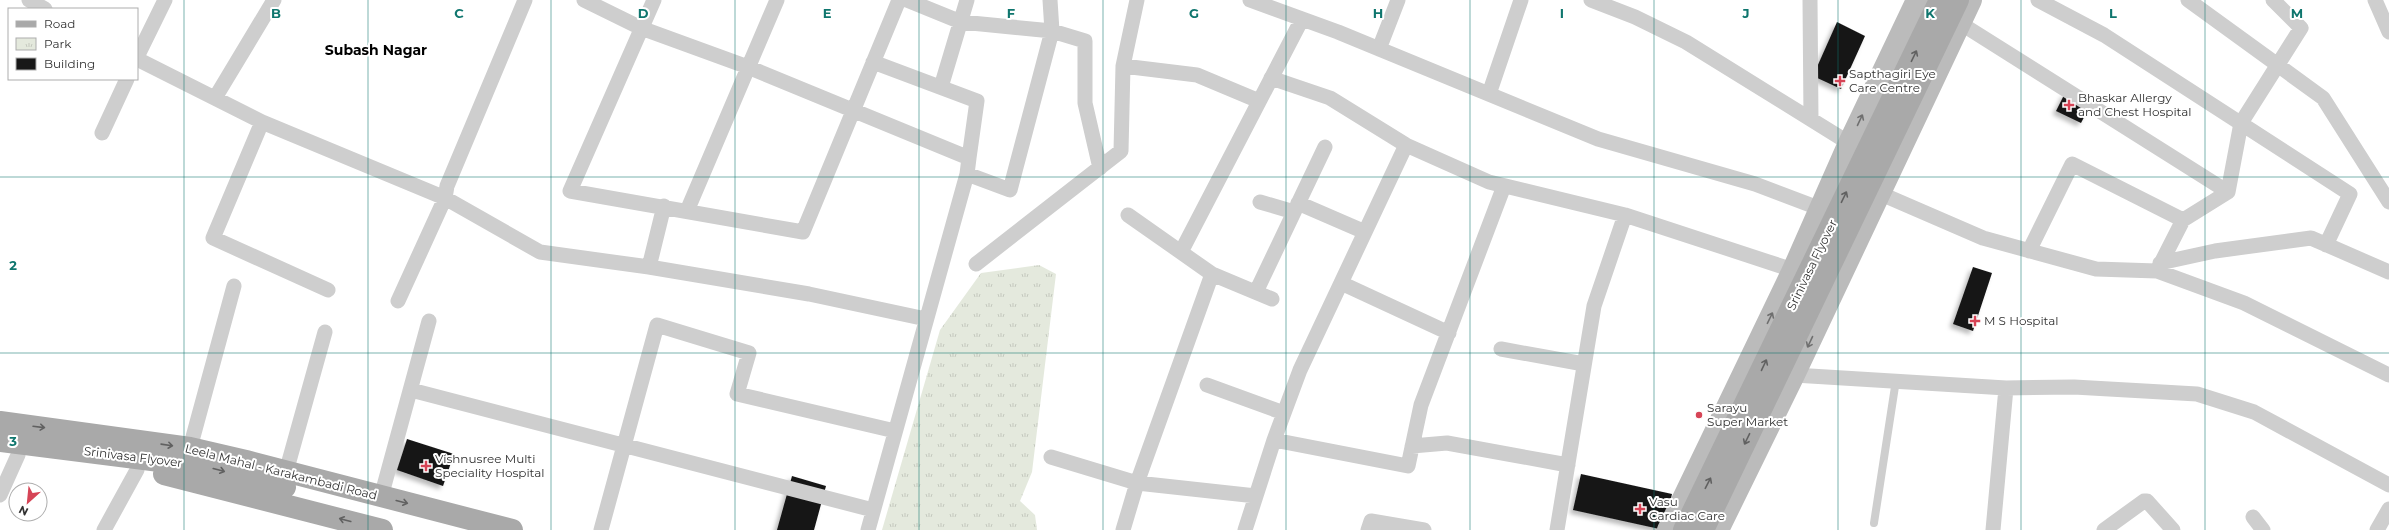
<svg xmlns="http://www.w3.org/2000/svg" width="2389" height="530" font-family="Montserrat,sans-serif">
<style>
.park{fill:url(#park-tufts)}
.building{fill:#181818;filter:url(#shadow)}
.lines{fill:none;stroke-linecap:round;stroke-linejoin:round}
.lane{stroke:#cecece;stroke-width:8}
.street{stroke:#cecece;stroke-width:15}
.secondary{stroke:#bbb;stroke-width:22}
.primary{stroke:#a9a9a9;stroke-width:22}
.oneway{stroke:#616161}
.oneway2{stroke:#6f6f6f}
.grid{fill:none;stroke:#0f766e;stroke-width:1;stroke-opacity:0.55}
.poi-dot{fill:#d64456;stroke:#fff;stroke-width:1.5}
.labels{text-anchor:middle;stroke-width:4;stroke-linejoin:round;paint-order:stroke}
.poi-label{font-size:12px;fill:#313131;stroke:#fff;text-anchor:start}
.street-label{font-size:12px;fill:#313131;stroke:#fff}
.quarter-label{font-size:14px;font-weight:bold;fill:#000;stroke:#fff}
.grid-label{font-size:13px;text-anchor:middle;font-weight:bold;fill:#0f766e;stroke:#fff;stroke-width:4;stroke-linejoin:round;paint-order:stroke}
</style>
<defs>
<pattern id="park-tufts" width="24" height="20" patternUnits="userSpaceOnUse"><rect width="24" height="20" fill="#e4e9dd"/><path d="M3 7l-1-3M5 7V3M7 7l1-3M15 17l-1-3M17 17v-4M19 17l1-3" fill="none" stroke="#c4c8be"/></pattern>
<filter id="shadow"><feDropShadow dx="-3.5" dy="3.5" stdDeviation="2" flood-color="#0004"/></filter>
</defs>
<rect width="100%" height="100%" fill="#fff"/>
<!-- park -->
<path class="park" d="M 1039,265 L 1056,274 L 1032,472 L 1020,501 L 1035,515 L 1037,530 L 882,530 L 940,330 L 981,273 Z"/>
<!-- building -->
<path class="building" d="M 1837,22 L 1865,36 L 1841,89 L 1813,76 Z
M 2065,93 L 2090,106 L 2081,123 L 2056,111 Z
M 1973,267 L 1992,273 L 1973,331 L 1953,324 Z
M 407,439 L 454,454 L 443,486 L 397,470 Z
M 1581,474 L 1672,494 L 1664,530 L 1573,510 Z
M 792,476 L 826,486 L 814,530 L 777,530 Z"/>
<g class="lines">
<!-- lane -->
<path class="lane" d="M 1874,523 L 1896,380"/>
<!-- street -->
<path class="street" d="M 29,0 L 45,9
M 584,0 L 641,28 L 748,67 L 969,158 L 967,174 L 868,530
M 654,0 L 570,191 L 803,232 L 899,0
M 907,0 L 961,22 L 1052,31 L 1085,41 L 1085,103 L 1100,168
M 1250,0 L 1338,32 L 1598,139 L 1755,184 L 1821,209
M 1591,0 L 1635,17 L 1686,42 L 1849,143
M 1810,0 L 1811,119
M 2038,0 L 2104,35 L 2350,194 L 2326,245
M 2188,0 L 2323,98 L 2389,202
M 2375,0 L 2389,32
M 1960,23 L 2228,192
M 1379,49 L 1398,0
M 137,57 L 165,0
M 137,59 L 262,122 L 445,198 L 540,252 L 649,267 L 809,294 L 926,319
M 873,62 L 977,101 L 969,158
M 1123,66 L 1197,75 L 1259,101
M 1271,78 L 1330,98 L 1406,145 L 1489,182 L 1625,215 L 1793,270
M 941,87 L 967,0
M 1489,94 L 1521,0
M 215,98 L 274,0
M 262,122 L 213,238 L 328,290
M 102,133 L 127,79
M 967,174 L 1010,190 L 1052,31 L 1050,0
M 1879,193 L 1983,238 L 2096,269 L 2157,271 L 2244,303 L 2389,375
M 1260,202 L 1294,212
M 1298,203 L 1365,232
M 687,211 L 777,0
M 1128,215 L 1212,274 L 1272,299
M 2029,251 L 2072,164 L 2183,220
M 1181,252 L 1302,19
M 2160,263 L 2215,251 L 2311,238 L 2389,272
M 976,264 L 1121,151 L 1123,66 L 1137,0
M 649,267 L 664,206
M 2157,271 L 2183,220 L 2228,192 L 2241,123 L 2301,28 L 2273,0
M 1341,283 L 1449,333
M 1256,292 L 1325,147
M 398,301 L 445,198 L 447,186 L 525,0
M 1501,349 L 1584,364
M 1794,375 L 2006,388 L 2074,387 L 2197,394 L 2254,412 L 2389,485
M 1207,385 L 1284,413
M 411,390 L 873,510
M 1274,440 L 1408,466 L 1421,405 L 1504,186
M 1412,446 L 1447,443 L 1568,465
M 190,448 L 234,286
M 1051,457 L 1137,483 L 1256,496
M 286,472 L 325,332
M 0,495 L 18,455
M 381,497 L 429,321
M 2253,517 L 2263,530
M 104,530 L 137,470
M 601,530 L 657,325 L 749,353 L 737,394 L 895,431
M 1123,530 L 1137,483 L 1212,274
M 1245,530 L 1274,440 L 1300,370 L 1406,145
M 1368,530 L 1371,521 L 1424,530
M 1557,530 L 1594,306 L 1625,215
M 1993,530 L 2006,388
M 2104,530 L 2144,501 L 2147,501 L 2173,530
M 2377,530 L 2389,509"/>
<!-- secondary -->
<path class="secondary" d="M 1668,530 L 1793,270 L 1849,143 L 1917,0
M 1718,530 L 1794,375 L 1971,0"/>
<!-- primary -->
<path class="primary" d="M 0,422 L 190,448 L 246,461 L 512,530
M 0,441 L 207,467 L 285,487
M 164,474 L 382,530
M 1684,530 L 1940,0
M 1703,530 L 1958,0"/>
</g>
<!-- one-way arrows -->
<defs><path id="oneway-shaft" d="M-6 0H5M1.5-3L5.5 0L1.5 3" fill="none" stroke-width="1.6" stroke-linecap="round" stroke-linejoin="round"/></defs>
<g class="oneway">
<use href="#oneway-shaft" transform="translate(1914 56) rotate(-64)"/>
<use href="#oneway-shaft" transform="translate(1844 197) rotate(-64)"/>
<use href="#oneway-shaft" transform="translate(1764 365) rotate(-65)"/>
<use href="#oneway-shaft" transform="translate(39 427) rotate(7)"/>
<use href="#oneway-shaft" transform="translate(1747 439) rotate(116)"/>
<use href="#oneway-shaft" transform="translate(167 445) rotate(8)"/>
<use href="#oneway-shaft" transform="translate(219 470) rotate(15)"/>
<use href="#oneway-shaft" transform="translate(1708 483) rotate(-63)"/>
<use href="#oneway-shaft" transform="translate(402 502) rotate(14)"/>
<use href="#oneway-shaft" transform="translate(345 520) rotate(-165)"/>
</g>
<g class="oneway2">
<use href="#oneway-shaft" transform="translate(1860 120) rotate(-65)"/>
<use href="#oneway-shaft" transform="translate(1770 318) rotate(-64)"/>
<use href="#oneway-shaft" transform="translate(1810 342) rotate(115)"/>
</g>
<!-- grid -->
<path class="grid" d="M 184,0 L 184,530M 368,0 L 368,530M 551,0 L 551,530M 735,0 L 735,530M 919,0 L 919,530M 1103,0 L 1103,530M 1286,0 L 1286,530M 1470,0 L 1470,530M 1654,0 L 1654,530M 1838,0 L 1838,530M 2021,0 L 2021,530M 2205,0 L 2205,530M 0,177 L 2389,177M 0,353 L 2389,353"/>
<!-- markers -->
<g class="poi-dot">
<path d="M1838 75h4v4h4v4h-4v4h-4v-4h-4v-4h4z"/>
<path d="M2067 99h4v4h4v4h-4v4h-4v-4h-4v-4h4z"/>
<path d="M1973 315h4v4h4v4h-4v4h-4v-4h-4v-4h4z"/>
<circle cx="1699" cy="415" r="4"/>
<path d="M424 460h4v4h4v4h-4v4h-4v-4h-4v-4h4z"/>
<path d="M1638 503h4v4h4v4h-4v4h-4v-4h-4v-4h4z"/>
</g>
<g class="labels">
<!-- poi labels -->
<g class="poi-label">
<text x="1849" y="78">Sapthagiri Eye<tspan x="1849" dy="14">Care Centre</tspan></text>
<text x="2078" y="102">Bhaskar Allergy<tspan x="2078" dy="14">and Chest Hospital</tspan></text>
<text x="1984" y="325">M S Hospital</text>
<text x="1707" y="412">Sarayu<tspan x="1707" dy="14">Super Market</tspan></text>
<text x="435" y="463">Vishnusree Multi<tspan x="435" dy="14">Speciality Hospital</tspan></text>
<text x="1649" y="506">Vasu<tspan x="1649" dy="14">Cardiac Care</tspan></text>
</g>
<!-- street labels -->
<g class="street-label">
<text transform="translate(1812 265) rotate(-64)" y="4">Srinivasa Flyover</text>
<text transform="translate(133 457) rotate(7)" y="4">Srinivasa Flyover</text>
<text transform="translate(281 472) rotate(14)" y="4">Leela Mahal - Karakambadi Road</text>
</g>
<!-- quarter labels -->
<g class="quarter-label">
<text x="376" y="55">Subash Nagar</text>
</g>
</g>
<g class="grid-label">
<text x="276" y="18">B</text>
<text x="459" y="18">C</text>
<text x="643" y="18">D</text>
<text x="827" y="18">E</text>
<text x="1011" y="18">F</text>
<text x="1194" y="18">G</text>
<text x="1378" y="18">H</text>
<text x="1562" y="18">I</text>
<text x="1746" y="18">J</text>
<text x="1930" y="18">K</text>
<text x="2113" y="18">L</text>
<text x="2297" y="18">M</text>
<text x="13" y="270">2</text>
<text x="13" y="446">3</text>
</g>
<!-- legend -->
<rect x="8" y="8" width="130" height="72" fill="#ffffff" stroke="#adadad"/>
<rect x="16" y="21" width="20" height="6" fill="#a9a9a9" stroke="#adadad"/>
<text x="44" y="28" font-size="12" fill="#313131">Road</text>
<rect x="16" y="38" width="20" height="12" fill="url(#park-tufts)" stroke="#adadad"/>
<text x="44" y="48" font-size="12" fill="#313131">Park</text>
<rect x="16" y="58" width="20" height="12" fill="#181818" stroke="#adadad"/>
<text x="44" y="68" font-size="12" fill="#313131">Building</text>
<!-- north arrow -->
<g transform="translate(28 502) rotate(207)"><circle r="19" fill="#ffffff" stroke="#adadad"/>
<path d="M0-3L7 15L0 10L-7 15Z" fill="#d64456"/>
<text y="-6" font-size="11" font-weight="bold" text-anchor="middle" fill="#313131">N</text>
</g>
</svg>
